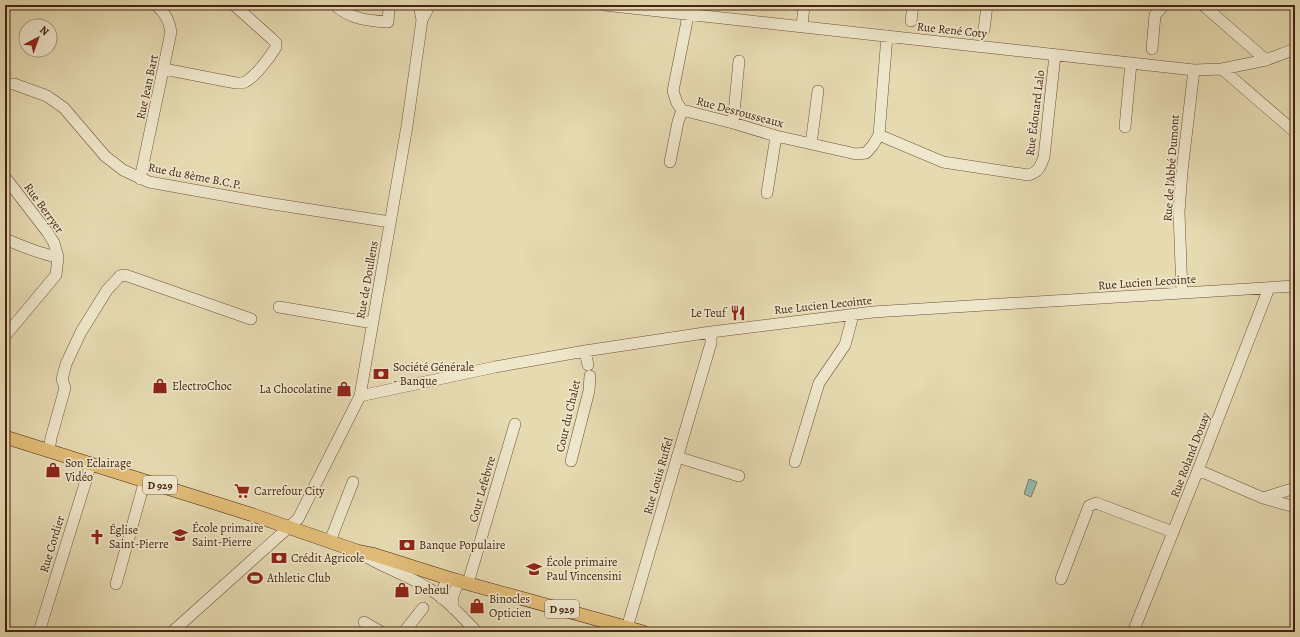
<svg xmlns="http://www.w3.org/2000/svg" width="1300" height="637" font-family="Alegreya,serif">
<style>
.water{fill:#97bab1;stroke:#767e71}
.lines{fill:none;stroke-linecap:round;stroke-linejoin:round}
.minor-casing{stroke:#6d523a;stroke-width:12}
.major-casing{stroke:#452412;stroke-width:14}
.minor{stroke:#efe7cc;stroke-width:11}
.major{stroke:#e3bd78;stroke-width:13}
.labels{text-anchor:middle;stroke-width:3.5;stroke-linejoin:round;paint-order:stroke}
.shield{fill:#efe7cc;stroke:#785e4a;stroke-width:1}
.shield-label{font-size:11px;font-weight:bold;fill:#452412}
.street-label{font-size:12px;fill:#452412;stroke:#efe7cc}
.poi-label{font-size:12px;fill:#452412;stroke:#efe7cc;text-anchor:start}
</style>
<rect width="100%" height="100%" fill="#e6dab1"/>
<filter id="stains"><feTurbulence type="fractalNoise" baseFrequency=".005" numOctaves="4"/><feColorMatrix values="0 0 0 0 .2 0 0 0 0 .09 0 0 0 0 .02 0 0 0 .5 -.17"/></filter>
<radialGradient id="worn" r=".72"><stop offset=".6" stop-color="#630" stop-opacity="0"/><stop offset="1" stop-color="#630" stop-opacity=".3"/></radialGradient>
<!-- water -->
<path class="water" d="M 1029,479 L 1037,482 L 1031,497 L 1024,494 Z"/>
<g class="lines">
<defs>
<path id="minor" d="M 335,5 C 349,19 370,21 388,22 L 389,7 L 385,5
M 604,5 L 1194,70 L 1222,69 L 1266,60 L 1295,49
M 689,5 L 686,26 L 673,91 L 677,103 L 682,110 L 733,123 L 776,136 L 856,154 L 866,153 L 873,145 L 879,135
M 1203,5 L 1266,60
M 422,20 L 430,5
M 911,21 L 913,5
M 802,27 L 804,5
M 984,30 L 987,5
M 887,36 L 879,135 L 943,162 L 1028,175 C 1039,172 1040,167 1044,157 L 1055,55
M 1152,49 L 1155,15 L 1164,5
M 164,69 L 236,83 C 239,83 243,83 245,82 C 256,76 270,57 276,47 L 276,43 L 271,38 L 234,5
M 1222,69 L 1295,132
M 5,84 L 14,84 L 47,96 L 64,108 L 105,156 L 123,170 L 149,182 L 267,203 L 390,222
M 733,123 L 739,61
M 1125,127 L 1131,63
M 811,144 L 818,91
M 670,162 L 678,122 L 682,110
M 5,177 L 48,233 L 54,243 L 58,257 L 56,275 L 5,336
M 140,179 L 171,32 C 169,20 165,13 156,5
M 767,193 L 776,136
M 5,239 C 22,246 39,254 58,257
M 1182,293 L 1179,212 L 1182,171 L 1194,70
M 279,307 L 373,323
M 585,351 L 588,365
M 360,396 L 495,367 L 585,351 L 711,332 L 873,312 L 1295,286
M 49,451 L 51,438 L 65,388 L 62,379 L 66,364 L 81,332 L 107,290 L 120,276 L 125,275 L 251,319
M 677,457 L 739,476
M 571,461 L 589,391 L 590,376
M 795,462 L 819,383 L 845,345 L 853,315
M 1198,470 L 1263,498 L 1295,507
M 1263,498 L 1295,488
M 330,541 L 353,482
M 360,553 C 381,567 405,574 426,587 C 446,598 461,616 477,632
M 1061,579 L 1089,506 L 1096,503 L 1173,532
M 468,583 L 515,424
M 116,584 L 145,480
M 441,598 L 442,591 L 448,578
M 453,608 L 453,596 L 459,580
M 364,622 L 381,632
M 627,628 L 711,343 L 711,332
M 39,632 L 88,474 L 90,463
M 172,632 L 298,519 L 360,396 L 407,126 L 422,20 L 419,5
M 404,632 L 423,608
M 1133,632 L 1198,470 L 1269,288"/>
<path id="major" d="M 5,437 L 253,515 L 357,551 L 372,554 L 448,578 L 643,632"/>
</defs>
<!-- minor casing -->
<use href="#minor" class="minor-casing"/>
<!-- major casing -->
<use href="#major" class="major-casing"/>
<!-- minor -->
<use href="#minor" class="minor"/>
<!-- major -->
<use href="#major" class="major"/>
</g>
<!-- icons -->
<defs>
<symbol id="restaurant-bare" viewBox="-9 -9 18 18"><path d="M-5-6h1v4h1v-4h1v4h1v-4h1v5L-1.5 .5V6h-2V.5L-5-1ZM5-6V6H3V1.5H1.5Q1.5-4 5-6Z" fill="#8f2418" stroke="#efe7cc" stroke-width="2.5" paint-order="stroke"/></symbol>
<symbol id="bank-bare" viewBox="-9 -9 18 18"><path d="M-6-4H6V4H-6ZM0-2.3a2.3 2.3 0 1 0 0 4.6a2.3 2.3 0 1 0 0-4.6Z" fill="#8f2418" stroke="#efe7cc" stroke-width="2.5" paint-order="stroke"/></symbol>
<symbol id="shop-bare" viewBox="-9 -9 18 18"><path d="M-5-2.5h2.3a2.7 3.5 0 0 1 5.4 0H5L5.5 6h-11ZM-1.5-2.5h3a1.5 2.3 0 0 0-3 0Z" fill="#8f2418" stroke="#efe7cc" stroke-width="2.5" paint-order="stroke"/></symbol>
<symbol id="supermarket-bare" viewBox="-9 -9 18 18"><path d="M-6-5.5h2.5l.6 2H6L4.5 2H-2.5L-4.4-4H-6ZM-1.5 3.2a1.3 1.3 0 1 0 .1 0ZM3 3.2a1.3 1.3 0 1 0 .1 0Z" fill="#8f2418" stroke="#efe7cc" stroke-width="2.5" paint-order="stroke"/></symbol>
<symbol id="school-bare" viewBox="-9 -9 18 18"><path d="M0-5L7-2L0 1L-7-2ZM-4 1L0 2.5L4 1V4Q0 6-4 4Z" fill="#8f2418" stroke="#efe7cc" stroke-width="2.5" paint-order="stroke"/></symbol>
<symbol id="church-bare" viewBox="-9 -9 18 18"><path d="M-1.2-6h2.4v3.5h3.3v2.4h-3.3V6h-2.4V-.1h-3.3v-2.4h3.3Z" fill="#8f2418" stroke="#efe7cc" stroke-width="2.5" paint-order="stroke"/></symbol>
<symbol id="stadium-bare" viewBox="-9 -9 18 18"><path d="M0-5a6.5 5 0 1 0 0 10a6.5 5 0 1 0 0-10ZM-3.5-1.8h7v3.6h-7Z" fill="#8f2418" stroke="#efe7cc" stroke-width="2.5" paint-order="stroke"/></symbol>
</defs>
<g fill-rule="evenodd">
<use href="#restaurant-bare" x="727" y="302" width="22" height="22"/>
<use href="#bank-bare" x="370" y="363" width="22" height="22"/>
<use href="#shop-bare" x="149" y="375" width="22" height="22"/>
<use href="#shop-bare" x="333" y="378" width="22" height="22"/>
<use href="#shop-bare" x="42" y="459" width="22" height="22"/>
<use href="#supermarket-bare" x="231" y="480" width="22" height="22"/>
<use href="#school-bare" x="169" y="524" width="22" height="22"/>
<use href="#church-bare" x="86" y="526" width="22" height="22"/>
<use href="#bank-bare" x="396" y="534" width="22" height="22"/>
<use href="#bank-bare" x="268" y="547" width="22" height="22"/>
<use href="#school-bare" x="523" y="558" width="22" height="22"/>
<use href="#stadium-bare" x="244" y="567" width="22" height="22"/>
<use href="#shop-bare" x="391" y="579" width="22" height="22"/>
<use href="#shop-bare" x="466" y="595" width="22" height="22"/>
</g>
<g class="labels">
<!-- shield labels -->
<g class="shield">
<rect x="143" y="476" width="34" height="18" rx="3"/>
<rect x="545" y="600" width="34" height="18" rx="3"/>
</g>
<g class="shield-label">
<text x="160" y="489">D 929</text>
<text x="562" y="613">D 929</text>
</g>
<!-- street labels -->
<g class="street-label">
<text transform="translate(952 30) rotate(6)" y="4">Rue René Coty</text>
<text transform="translate(147 87) rotate(-78)" y="4">Rue Jean Bart</text>
<text transform="translate(740 112) rotate(15)" y="4">Rue Desrousseaux</text>
<text transform="translate(1035 113) rotate(-83)" y="4">Rue Édouard Lalo</text>
<text transform="translate(1171 168) rotate(-86)" y="4">Rue de l'Abbé Dumont</text>
<text transform="translate(195 176) rotate(11)" y="4">Rue du 8ème B.C.P.</text>
<text transform="translate(44 208) rotate(54)" y="4">Rue Berryer</text>
<text transform="translate(367 280) rotate(-80)" y="4">Rue de Doullens</text>
<text transform="translate(1147 282) rotate(-4)" y="4">Rue Lucien Lecointe</text>
<text transform="translate(823 305) rotate(-6)" y="4">Rue Lucien Lecointe</text>
<text transform="translate(568 416) rotate(-77)" y="4">Cour du Chalet</text>
<text transform="translate(1190 455) rotate(-69)" y="4">Rue Roland Douay</text>
<text transform="translate(658 476) rotate(-74)" y="4">Rue Louis Ruffel</text>
<text transform="translate(482 489) rotate(-74)" y="4">Cour Lefebvre</text>
<text transform="translate(52 544) rotate(-73)" y="4">Rue Cordier</text>
</g>
<!-- poi labels -->
<g class="poi-label">
<text x="726" y="317" text-anchor="end">Le Teuf</text>
<text x="393" y="371">Société Générale<tspan x="393" dy="14">- Banque</tspan></text>
<text x="172" y="390">ElectroChoc</text>
<text x="332" y="393" text-anchor="end">La Chocolatine</text>
<text x="65" y="467">Son Eclairage<tspan x="65" dy="14">Vidéo</tspan></text>
<text x="254" y="495">Carrefour City</text>
<text x="192" y="532">École primaire<tspan x="192" dy="14">Saint-Pierre</tspan></text>
<text x="109" y="534">Église<tspan x="109" dy="14">Saint-Pierre</tspan></text>
<text x="419" y="549">Banque Populaire</text>
<text x="291" y="562">Crédit Agricole</text>
<text x="546" y="566">École primaire<tspan x="546" dy="14">Paul Vincensini</tspan></text>
<text x="267" y="582">Athletic Club</text>
<text x="414" y="594">Deheul</text>
<text x="489" y="603">Binocles<tspan x="489" dy="14">Opticien</tspan></text>
</g>
</g>
<!-- margin -->
<rect width="1300" height="637" fill="none" stroke="#e6dab1" stroke-width="20"/>
<rect x="6" y="6" width="1288" height="625" fill="none" stroke="#452412" stroke-width="2"/>
<rect x="10" y="10" width="1280" height="617" fill="none" stroke="#452412"/>
<!-- north arrow -->
<g transform="translate(38 38) rotate(41)"><circle r="19" fill="#efe7cc" stroke="#ab9982"/>
<path d="M0-3L7 15L0 10L-7 15Z" fill="#8f2418"/>
<text y="-6" font-size="11" font-weight="bold" text-anchor="middle" fill="#452412">N</text>
</g>
<rect width="100%" height="100%" filter="url(#stains)"/>
<rect width="100%" height="100%" fill="url(#worn)"/>
</svg>
